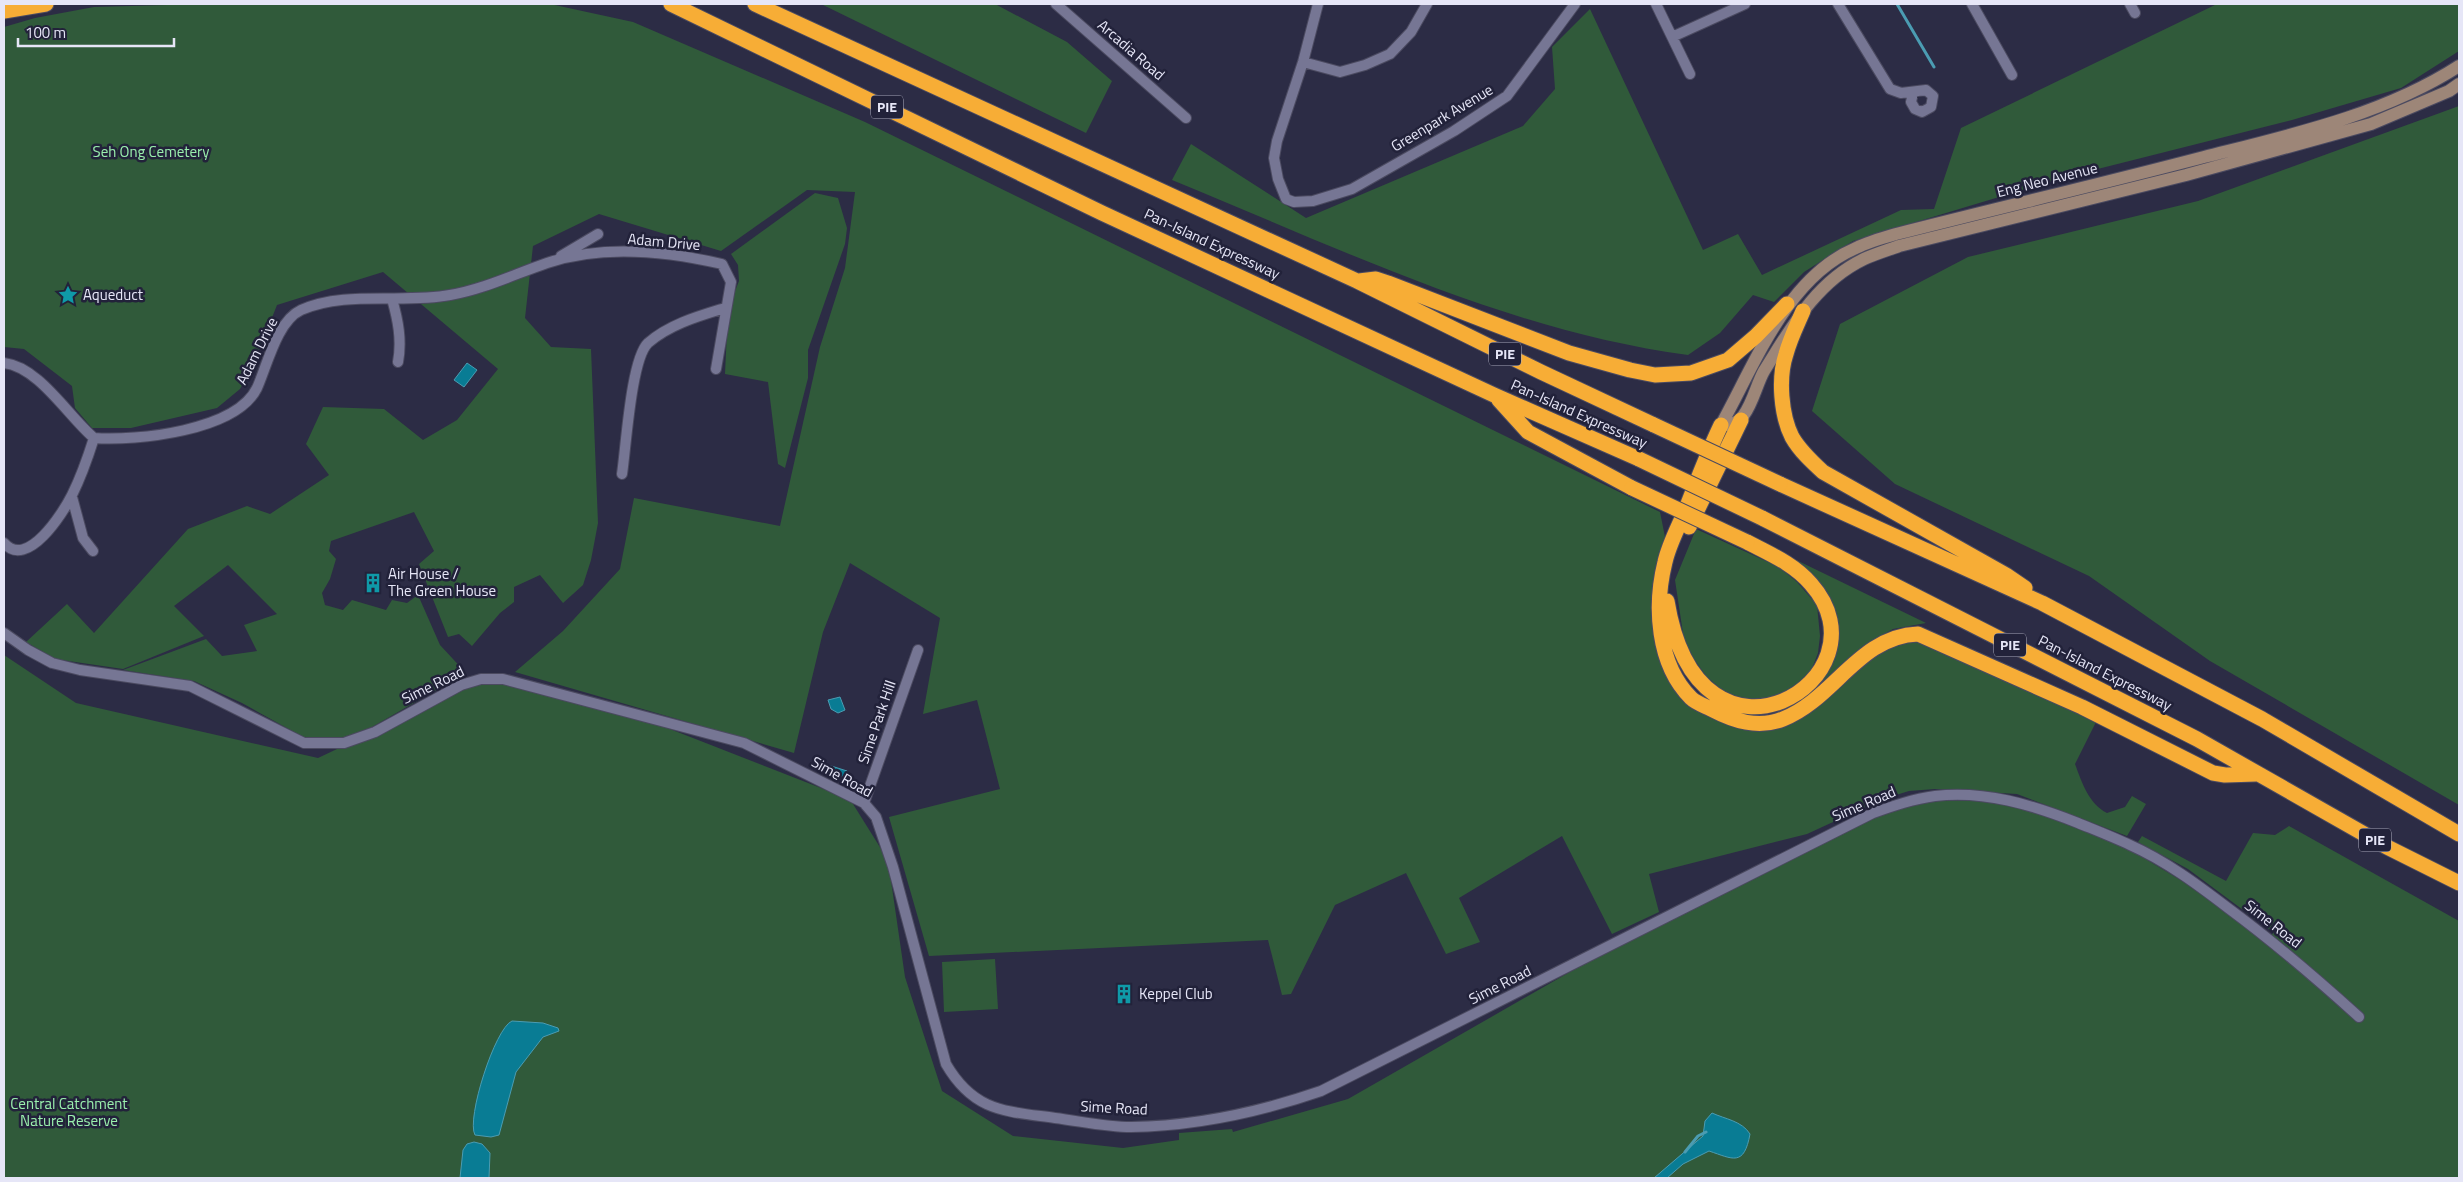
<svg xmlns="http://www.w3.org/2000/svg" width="2463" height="1182" font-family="'Titillium Web',sans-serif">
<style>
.green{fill:#305a3a}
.water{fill:#097c94;stroke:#4b9cb2}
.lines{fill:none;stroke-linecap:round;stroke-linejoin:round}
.stream{stroke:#4b9cb2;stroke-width:3}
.street-casing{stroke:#4b4a60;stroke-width:12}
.secondary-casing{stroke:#4b4a60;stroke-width:14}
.highway-casing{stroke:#4b4a60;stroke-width:17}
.street{stroke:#767694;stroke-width:10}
.secondary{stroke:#9d8678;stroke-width:12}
.highway{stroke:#f7ad36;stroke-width:15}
.highway-bridge-casing{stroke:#4b4a60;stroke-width:17;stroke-linecap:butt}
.highway-bridge{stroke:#f7ad36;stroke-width:15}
.labels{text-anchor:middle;stroke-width:5;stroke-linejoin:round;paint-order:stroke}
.shield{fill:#22223a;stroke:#ababbe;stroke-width:1}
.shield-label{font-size:14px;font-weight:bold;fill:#e6e6f7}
.street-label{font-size:15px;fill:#e6e6f7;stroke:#22223a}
.park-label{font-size:15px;fill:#9af0ad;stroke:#22223a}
.poi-label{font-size:15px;fill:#e6e6f7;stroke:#22223a;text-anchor:start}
</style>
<rect width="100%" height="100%" fill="#2c2c45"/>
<!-- green -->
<path class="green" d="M 204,4 L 550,4 L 633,22 L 865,122 L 1660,512 L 1667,547 L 1666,658 L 1691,694 L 1732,715 L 1759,719 L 1787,713 L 1896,631 L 1921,628 L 2099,716 L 2075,764 C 2082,783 2089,804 2107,813 L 2125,807 L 2132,796 L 2146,804 L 2127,836 L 2017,794 L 1935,789 L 1909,791 L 1883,799 L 1807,834 L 1649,874 L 1659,912 L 1612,934 L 1562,836 L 1459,898 L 1480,942 L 1446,954 L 1406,873 L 1335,905 L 1291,994 L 1282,995 L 1268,940 L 929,956 L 889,817 L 1000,789 L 977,700 L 923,714 L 940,618 L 850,563 L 823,632 L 794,753 L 515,672 L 563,631 L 620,569 L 634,498 L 780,526 L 820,347 L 845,268 L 855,192 L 807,190 L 721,251 L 599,214 L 533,246 L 525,318 L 551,347 L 591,349 L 598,523 L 591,560 L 583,585 L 563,603 L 540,575 L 514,587 L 514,602 L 500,613 L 472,646 L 459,634 L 448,637 L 419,564 L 434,551 L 414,512 L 331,541 L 329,551 L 336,559 L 330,579 L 322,593 L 325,605 L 343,610 L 352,600 L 386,610 L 392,600 L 407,603 L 418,595 L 440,645 L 466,673 L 372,727 L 342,738 L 303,737 L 242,703 L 194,681 L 123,670 L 206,639 L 222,656 L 257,651 L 244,625 L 277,614 L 228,565 L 174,606 L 204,636 L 123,669 L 55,659 L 26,642 L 67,604 L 94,633 L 188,529 L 247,506 L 270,514 L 329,475 L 306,444 L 323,407 L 384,409 L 423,440 L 457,420 L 498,369 L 383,272 L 277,305 L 256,358 L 240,389 L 217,408 L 131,428 L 92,428 L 75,408 L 72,386 L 24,349 L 4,347 L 4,27 L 35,18 L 94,7 Z
M 821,4 L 995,4 L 1067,42 L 1112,81 L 1086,133 Z
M 2217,4 L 2459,4 L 2459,51 L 2401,88 L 2292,120 L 2062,178 L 1853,241 L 1804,272 L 1774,302 L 1753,295 L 1720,333 L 1688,355 C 1508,331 1339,248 1172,180 L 1191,144 L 1306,218 L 1523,126 L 1555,89 L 1552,47 L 1590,9 L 1703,250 L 1738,234 L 1762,275 L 1901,210 L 1934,209 L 1961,128 Z
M 2459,106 L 2459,805 L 2210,661 L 2089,576 L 1895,484 L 1812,411 L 1840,324 L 1968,257 L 2198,201 Z
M 815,193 L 838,198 L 847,228 L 845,244 L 808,350 L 808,378 L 785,468 L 778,464 L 768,382 L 725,374 L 728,309 L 739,281 L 738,265 L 731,254 Z
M 1696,529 L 1779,567 L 1797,582 L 1817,605 L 1820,636 L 1818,653 L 1811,671 L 1799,684 L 1781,696 L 1761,702 L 1739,700 L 1722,690 L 1706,676 L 1694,659 L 1684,640 L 1675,580 Z
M 1790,557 L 1926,623 L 1893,629 L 1874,640 L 1819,688 L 1817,683 L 1835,624 Z
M 4,655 L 76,703 L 318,758 L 485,679 L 652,722 L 826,790 L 848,796 L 888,860 L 905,977 L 942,1091 L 1013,1136 L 1123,1148 L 1179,1140 L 1179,1133 L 1232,1129 L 1233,1132 L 1348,1099 L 1631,937 L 1888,809 L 1935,800 L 1986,801 L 2013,806 L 2057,819 L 2129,849 L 2182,881 L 2263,939 L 2274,933 L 2188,869 L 2138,842 L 2142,836 L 2226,881 L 2253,833 L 2275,835 L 2289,826 L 2459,921 L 2459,1178 L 4,1178 Z
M 995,959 L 998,1009 L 944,1012 L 942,962 Z"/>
<!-- water -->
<path class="water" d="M 467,363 L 477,370 L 464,387 L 454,380 Z
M 840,697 L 845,710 L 838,713 L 831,709 L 828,700 Z
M 825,764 L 847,771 L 845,777 L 823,770 Z
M 512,1021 L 543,1023 L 558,1028 L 559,1031 L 543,1037 L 516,1072 L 499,1135 L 491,1137 L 475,1135 C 466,1119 495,1028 512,1021 Z
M 1712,1113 C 1725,1119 1742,1121 1750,1134 C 1744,1167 1733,1159 1709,1151 L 1683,1164 L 1667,1178 L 1654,1178 L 1703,1136 L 1705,1121 Z
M 474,1142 L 482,1144 L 490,1153 L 489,1178 L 460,1178 L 463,1150 L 467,1144 Z"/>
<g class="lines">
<!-- stream -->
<path class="stream" d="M 1897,4 L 1934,67
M 1685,1152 L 1698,1136 L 1706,1132"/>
<defs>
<path id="street" d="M 1056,4 L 1186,118
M 1318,4 L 1303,62 L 1277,141 L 1274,158 L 1278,179 L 1286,199 L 1294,202 L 1313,201 L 1352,189 L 1454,131 L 1507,96 L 1575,4
M 1656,4 L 1690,74
M 1838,4 L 1890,89 L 1901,93 L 1926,90 L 1933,96 L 1931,107 L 1922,112 L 1915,109 L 1911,102 L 1913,93
M 1972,4 L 2012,75
M 2130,4 L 2135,13
M 1672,37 L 1745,4
M 1303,62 L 1340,72 L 1365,65 L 1390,54 L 1411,32 L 1427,4
M 561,256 L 598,234
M 392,299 C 398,320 402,340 398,362
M 4,363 C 39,367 68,416 94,438 C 137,441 236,431 257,388 C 267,366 277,321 301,310 C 345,290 403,304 450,295 C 484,289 515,274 547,263 C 603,244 666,251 722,264 L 731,282 L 716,369
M 622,474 C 626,448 631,359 648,343 C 670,324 699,316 725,308
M 72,497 L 83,538 L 93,551
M 4,543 C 27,570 63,513 72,495 C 81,477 88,457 94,438
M 4,633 L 28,650 L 52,663 L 80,670 L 190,686 L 304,743 L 344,743 L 375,732 L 461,685 L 481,679 L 503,679 L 744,743 L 864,803 L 876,817 L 893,867 L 946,1064 C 974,1112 1005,1111 1055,1118 C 1080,1121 1105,1127 1131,1127 C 1196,1126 1260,1112 1321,1091 L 1873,813 C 1893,806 1913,799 1935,796 C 1984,790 2033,805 2078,823 C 2095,830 2113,837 2130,845 C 2166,861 2198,885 2228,908 C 2274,942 2317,979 2359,1017
M 864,803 L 918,650"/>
<path id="secondary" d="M 2459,66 C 2383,115 2291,135 2204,157 C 2101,184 1998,208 1896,234 C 1882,238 1868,242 1856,248 C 1787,277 1755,364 1721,425 C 1749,429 1753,390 1764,371 C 1791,328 1816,282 1864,259 C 1875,254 1888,250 1899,246 L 2186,175 L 2371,124 L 2449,91 L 2459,84"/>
<path id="highway" d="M 671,4 L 1102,213 L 1494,395 L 1639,459
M 755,4 L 1357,281 L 1541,372 L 1654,425
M 4,11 L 46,4
M 1359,281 L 1376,279 L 1388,283 L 1569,353 L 1630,370 L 1655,375 L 1691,373 L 1728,360 L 1756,336 L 1787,304
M 1803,311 C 1797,325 1790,339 1786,354 C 1778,378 1781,415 1792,437 C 1800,451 1812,462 1823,472 L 2006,575 L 2025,588
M 1499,400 L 1528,432 L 1632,488
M 1721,425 C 1708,452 1697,481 1686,509 C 1679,526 1669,544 1665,562 C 1654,606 1657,664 1691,698 C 1696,703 1705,706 1711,709 C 1734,721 1758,729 1783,719 C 1834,699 1859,636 1918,634 L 2082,707 L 2213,773 L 2225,775 L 2256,774
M 1780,484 L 2042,603 L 2262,719 L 2459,834
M 1762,518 L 2197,739 L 2387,847 L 2459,883
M 1689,527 L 1741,420
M 1667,601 C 1699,797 1894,678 1811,584 C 1794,564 1770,554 1747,542"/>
</defs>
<!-- street casing -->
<use href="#street" class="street-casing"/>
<!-- secondary casing -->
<use href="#secondary" class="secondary-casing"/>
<!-- highway casing -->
<use href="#highway" class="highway-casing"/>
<!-- street -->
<use href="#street" class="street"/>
<!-- secondary -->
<use href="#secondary" class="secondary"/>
<!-- highway -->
<use href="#highway" class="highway"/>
<defs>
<path id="highway-bridge" d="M 1654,425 L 1780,484
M 1639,459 L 1762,518
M 1632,488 L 1747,542"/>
</defs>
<!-- highway-bridge casing -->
<use href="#highway-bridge" class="highway-bridge-casing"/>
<!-- highway-bridge -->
<use href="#highway-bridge" class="highway-bridge"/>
</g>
<!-- icons -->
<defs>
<symbol id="sight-bare" viewBox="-9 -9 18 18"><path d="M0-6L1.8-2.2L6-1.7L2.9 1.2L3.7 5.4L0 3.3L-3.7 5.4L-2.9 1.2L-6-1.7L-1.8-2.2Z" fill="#0f9aa8" stroke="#22223a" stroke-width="2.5" paint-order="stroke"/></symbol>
<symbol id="building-bare" viewBox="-9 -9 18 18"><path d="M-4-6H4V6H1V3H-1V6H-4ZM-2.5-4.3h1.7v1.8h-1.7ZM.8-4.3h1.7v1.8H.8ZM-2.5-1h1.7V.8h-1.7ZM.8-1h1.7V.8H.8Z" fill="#0f9aa8" stroke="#22223a" stroke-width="2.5" paint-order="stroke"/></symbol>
</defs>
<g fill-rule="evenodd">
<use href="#sight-bare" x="54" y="281" width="28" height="28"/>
<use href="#building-bare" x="359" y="569" width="28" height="28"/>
<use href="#building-bare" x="1110" y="980" width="28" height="28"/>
</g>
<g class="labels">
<!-- shield labels -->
<g class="shield">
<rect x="871" y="95.5" width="32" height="23" rx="4"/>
<rect x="1489" y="342.5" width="32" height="23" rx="4"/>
<rect x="1994" y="633.5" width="32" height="23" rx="4"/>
<rect x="2359" y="828.5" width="32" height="23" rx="4"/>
</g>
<g class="shield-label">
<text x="887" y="112">PIE</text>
<text x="1505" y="359">PIE</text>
<text x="2010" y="650">PIE</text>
<text x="2375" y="845">PIE</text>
</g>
<!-- street labels -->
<g class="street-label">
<text transform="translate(1131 50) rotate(41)" y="5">Arcadia Road</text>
<text transform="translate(1442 118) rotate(-31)" y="5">Greenpark Avenue</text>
<text transform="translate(2047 180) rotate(-14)" y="5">Eng Neo Avenue</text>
<text transform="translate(664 242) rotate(5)" y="5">Adam Drive</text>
<text transform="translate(1212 244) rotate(25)" y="5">Pan-Island Expressway</text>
<text transform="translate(257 351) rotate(-63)" y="5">Adam Drive</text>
<text transform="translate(1579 414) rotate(24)" y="5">Pan-Island Expressway</text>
<text transform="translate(2105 673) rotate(27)" y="5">Pan-Island Expressway</text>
<text transform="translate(433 685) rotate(-26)" y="5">Sime Road</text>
<text transform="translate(877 722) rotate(-71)" y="5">Sime Park Hill</text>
<text transform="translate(842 777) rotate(29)" y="5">Sime Road</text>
<text transform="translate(1864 804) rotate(-23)" y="5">Sime Road</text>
<text transform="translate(2273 924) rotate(38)" y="5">Sime Road</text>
<text transform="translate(1500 985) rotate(-27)" y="5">Sime Road</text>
<text transform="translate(1114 1108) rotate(3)" y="5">Sime Road</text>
</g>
<!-- park labels -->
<g class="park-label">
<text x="151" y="157">Seh Ong Cemetery</text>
<text x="69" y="1109">Central Catchment<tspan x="69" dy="17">Nature Reserve</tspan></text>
</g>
<!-- poi labels -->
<g class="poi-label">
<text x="83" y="300">Aqueduct</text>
<text x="388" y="579">Air House /<tspan x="388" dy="17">The Green House</tspan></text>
<text x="1139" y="999">Keppel Club</text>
</g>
</g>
<!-- border -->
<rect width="2463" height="1182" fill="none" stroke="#e6e6f7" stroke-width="10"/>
<!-- scale -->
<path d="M18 38v8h156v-8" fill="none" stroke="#e6e6f7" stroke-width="2.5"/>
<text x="25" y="38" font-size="15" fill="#e6e6f7" stroke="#22223a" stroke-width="4" paint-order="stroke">100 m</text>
</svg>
